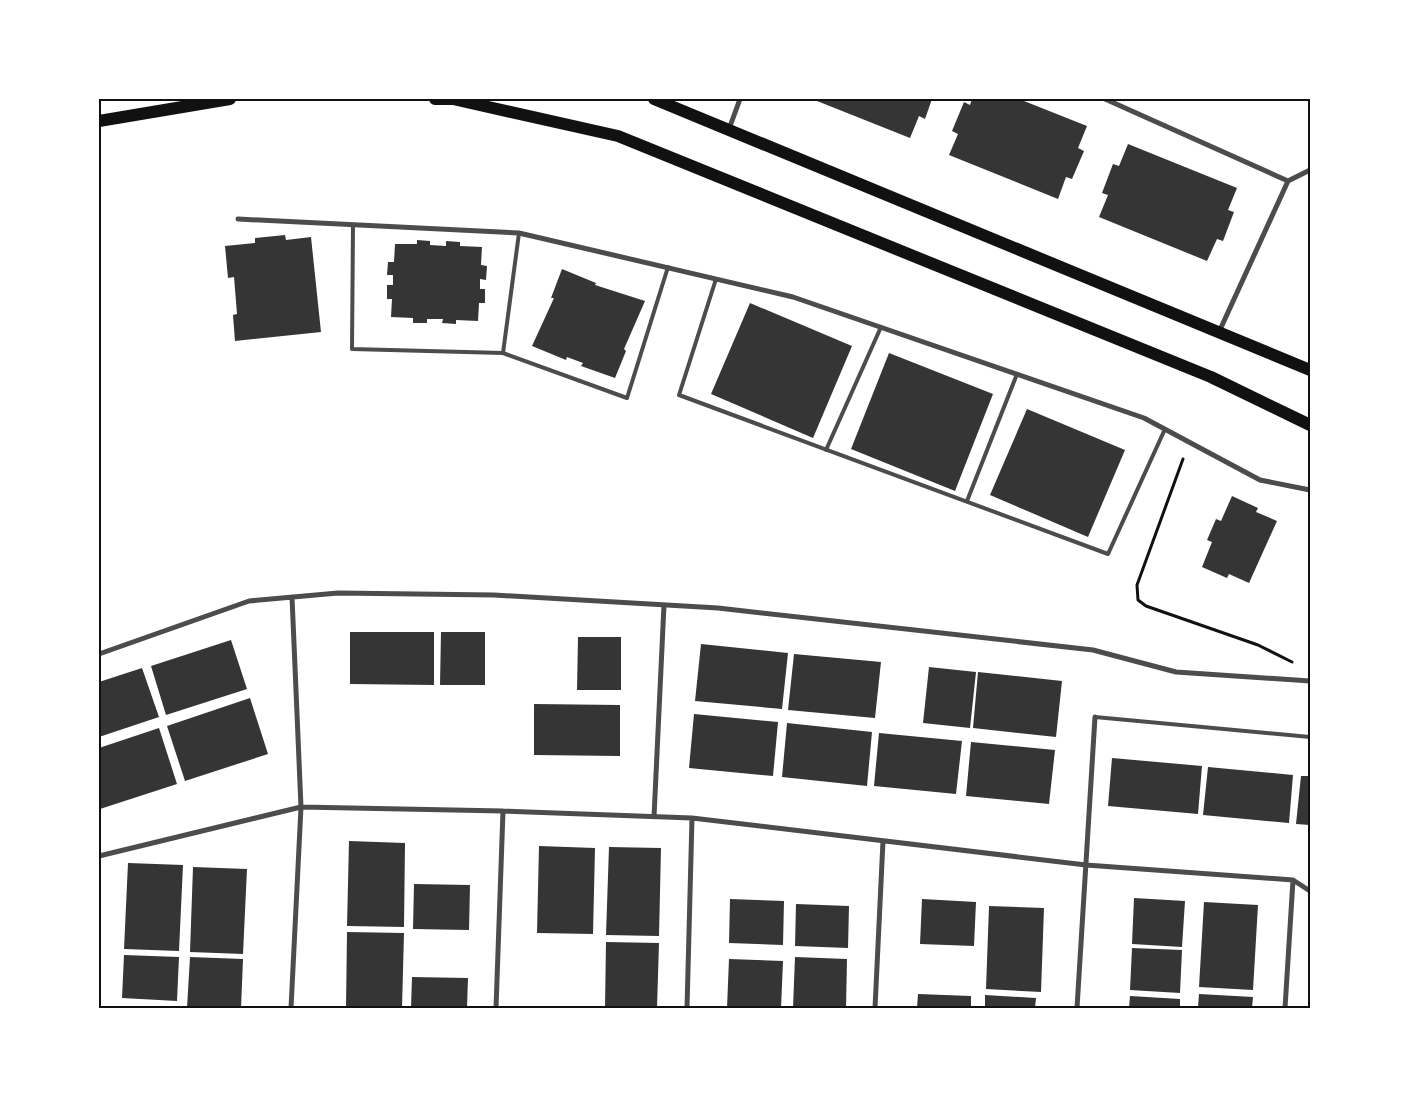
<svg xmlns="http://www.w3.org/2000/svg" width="1409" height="1107" font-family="Ubuntu,sans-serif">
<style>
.building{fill:#353535}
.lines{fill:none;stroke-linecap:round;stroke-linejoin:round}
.path{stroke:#111;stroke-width:3}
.service{stroke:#4c4c4c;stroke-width:4}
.minor{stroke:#4c4c4c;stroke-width:5}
.primary{stroke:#111;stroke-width:12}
.neatline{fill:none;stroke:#111;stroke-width:2}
</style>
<rect width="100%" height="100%" fill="#fff"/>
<!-- building -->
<path class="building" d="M 812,99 L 932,99 L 925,119 L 919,116 L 910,138 Z
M 972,99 L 1019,99 L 1087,126 L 1078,148 L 1084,151 L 1072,179 L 1066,177 L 1058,199 L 949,155 L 958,134 L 952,131 L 964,102 L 970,105 Z
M 1128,144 L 1237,188 L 1228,210 L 1234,212 L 1223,241 L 1217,239 L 1207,261 L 1099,217 L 1108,195 L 1102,193 L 1113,164 L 1119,166 Z
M 285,235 L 286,240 L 311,237 L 321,332 L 235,341 L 233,315 L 237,314 L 234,277 L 228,278 L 225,246 L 255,243 L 255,238 Z
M 417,240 L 430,241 L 430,245 L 446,246 L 446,241 L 460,242 L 460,246 L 482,247 L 481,265 L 487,266 L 486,280 L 480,279 L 480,289 L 485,289 L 485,303 L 479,303 L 478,321 L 456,320 L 456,324 L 442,323 L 443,319 L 427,319 L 427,323 L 413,323 L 413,318 L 391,317 L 392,299 L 387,299 L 387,285 L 393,285 L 393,275 L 387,275 L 388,262 L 394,262 L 395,244 L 417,244 Z
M 562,269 L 596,283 L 595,285 L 645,301 L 624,349 L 626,351 L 615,378 L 581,366 L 583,363 L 567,357 L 566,360 L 532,346 L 554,298 L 551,298 Z
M 750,303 L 852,346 L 813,438 L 711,394 Z
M 889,353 L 993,394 L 955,491 L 851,449 Z
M 1027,409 L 1125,450 L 1088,537 L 990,495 Z
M 1232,496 L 1258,508 L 1256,512 L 1277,521 L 1249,583 L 1229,574 L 1227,578 L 1202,567 L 1212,542 L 1207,540 L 1216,519 L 1221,521 Z
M 350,632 L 434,632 L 434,685 L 350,684 Z
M 441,632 L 485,632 L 485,685 L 440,685 Z
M 578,637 L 621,637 L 621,690 L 577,690 Z
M 231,640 L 247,689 L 166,715 L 151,666 Z
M 701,644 L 788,653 L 782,709 L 695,701 Z
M 794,654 L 881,662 L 875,718 L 788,710 Z
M 929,667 L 976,672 L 970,728 L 923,723 Z
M 142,668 L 159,717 L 99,737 L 99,682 Z
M 978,672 L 1062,681 L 1056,737 L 973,728 Z
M 250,698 L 268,754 L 185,781 L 167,726 Z
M 534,704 L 620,705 L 620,756 L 534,755 Z
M 694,714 L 778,722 L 773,776 L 689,768 Z
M 787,723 L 872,732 L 867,786 L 782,777 Z
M 159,728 L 177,784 L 100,809 L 99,748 Z
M 879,733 L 962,741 L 956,794 L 874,786 Z
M 971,742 L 1055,750 L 1049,804 L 966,796 Z
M 1112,758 L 1202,766 L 1198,814 L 1108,806 Z
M 1208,767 L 1293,775 L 1289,823 L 1203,815 Z
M 1301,776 L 1310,776 L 1310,825 L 1296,824 Z
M 349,841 L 405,843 L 404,927 L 347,926 Z
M 539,846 L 595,848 L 593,934 L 537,933 Z
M 609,847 L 661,848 L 659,936 L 606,935 Z
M 128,863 L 183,865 L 179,951 L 124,949 Z
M 193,867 L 247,869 L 243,954 L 190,952 Z
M 414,884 L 470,885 L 469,930 L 413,929 Z
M 1134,898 L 1185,901 L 1182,947 L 1132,944 Z
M 730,899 L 784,901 L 783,945 L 729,943 Z
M 922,899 L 976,902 L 974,946 L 920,944 Z
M 1204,902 L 1258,905 L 1253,990 L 1199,987 Z
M 796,904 L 849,906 L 848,948 L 795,946 Z
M 989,906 L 1044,908 L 1041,992 L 986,989 Z
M 347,932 L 404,933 L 402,1008 L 346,1008 Z
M 606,942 L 659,943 L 657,1008 L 605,1008 Z
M 1132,948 L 1182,950 L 1180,993 L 1130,990 Z
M 124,955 L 179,957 L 177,1001 L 122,998 Z
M 190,957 L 243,959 L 241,1008 L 187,1008 Z
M 795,957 L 847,959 L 846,1008 L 793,1008 Z
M 729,959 L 783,961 L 781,1008 L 727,1008 Z
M 412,977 L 468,978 L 467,1008 L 411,1008 Z
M 918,994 L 971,996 L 971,1008 L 917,1008 Z
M 1199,994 L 1253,997 L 1252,1008 L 1198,1008 Z
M 985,995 L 1036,998 L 1035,1008 L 985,1008 Z
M 1130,996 L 1180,999 L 1180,1008 L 1129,1008 Z"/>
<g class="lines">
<!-- path -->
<path class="path" d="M 1183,459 L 1137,585 L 1138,600 L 1146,606 L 1258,645 L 1292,662"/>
<!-- service -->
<path class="service" d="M 353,225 L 352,349 L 503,353 L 627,398 L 668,267
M 716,279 L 679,395 L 1108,554 L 1165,429
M 503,353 L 519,233
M 826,450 L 881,327
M 967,501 L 1017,374
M 1095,717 L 1310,737"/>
<!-- minor -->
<path class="minor" d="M 1105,99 L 1288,181
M 729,129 L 740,99
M 238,219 L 519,233 L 793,297 L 1144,418 L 1260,480 L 1310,490
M 1219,332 L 1288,181 L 1310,170
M 99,654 L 249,601 L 338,593 L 494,595 L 718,608 L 1093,650 L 1176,672 L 1310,681
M 654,817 L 664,605
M 99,856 L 301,807 L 503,811 L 692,818 L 1086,865 L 1293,880 L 1310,891
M 291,1008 L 301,807 L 292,597
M 496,1008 L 503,811
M 687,1008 L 692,818
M 875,1008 L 883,841
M 1077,1008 L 1095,717
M 1285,1008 L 1293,880"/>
<!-- primary -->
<path class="primary" d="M 435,99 L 453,99 L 618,136 L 1211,377 L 1310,425
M 654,99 L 1310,370
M 99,121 L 230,99"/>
</g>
<!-- border -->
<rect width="1409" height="1107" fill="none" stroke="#ffffff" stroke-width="200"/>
<rect x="100" y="100" width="1209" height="907" class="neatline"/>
</svg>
